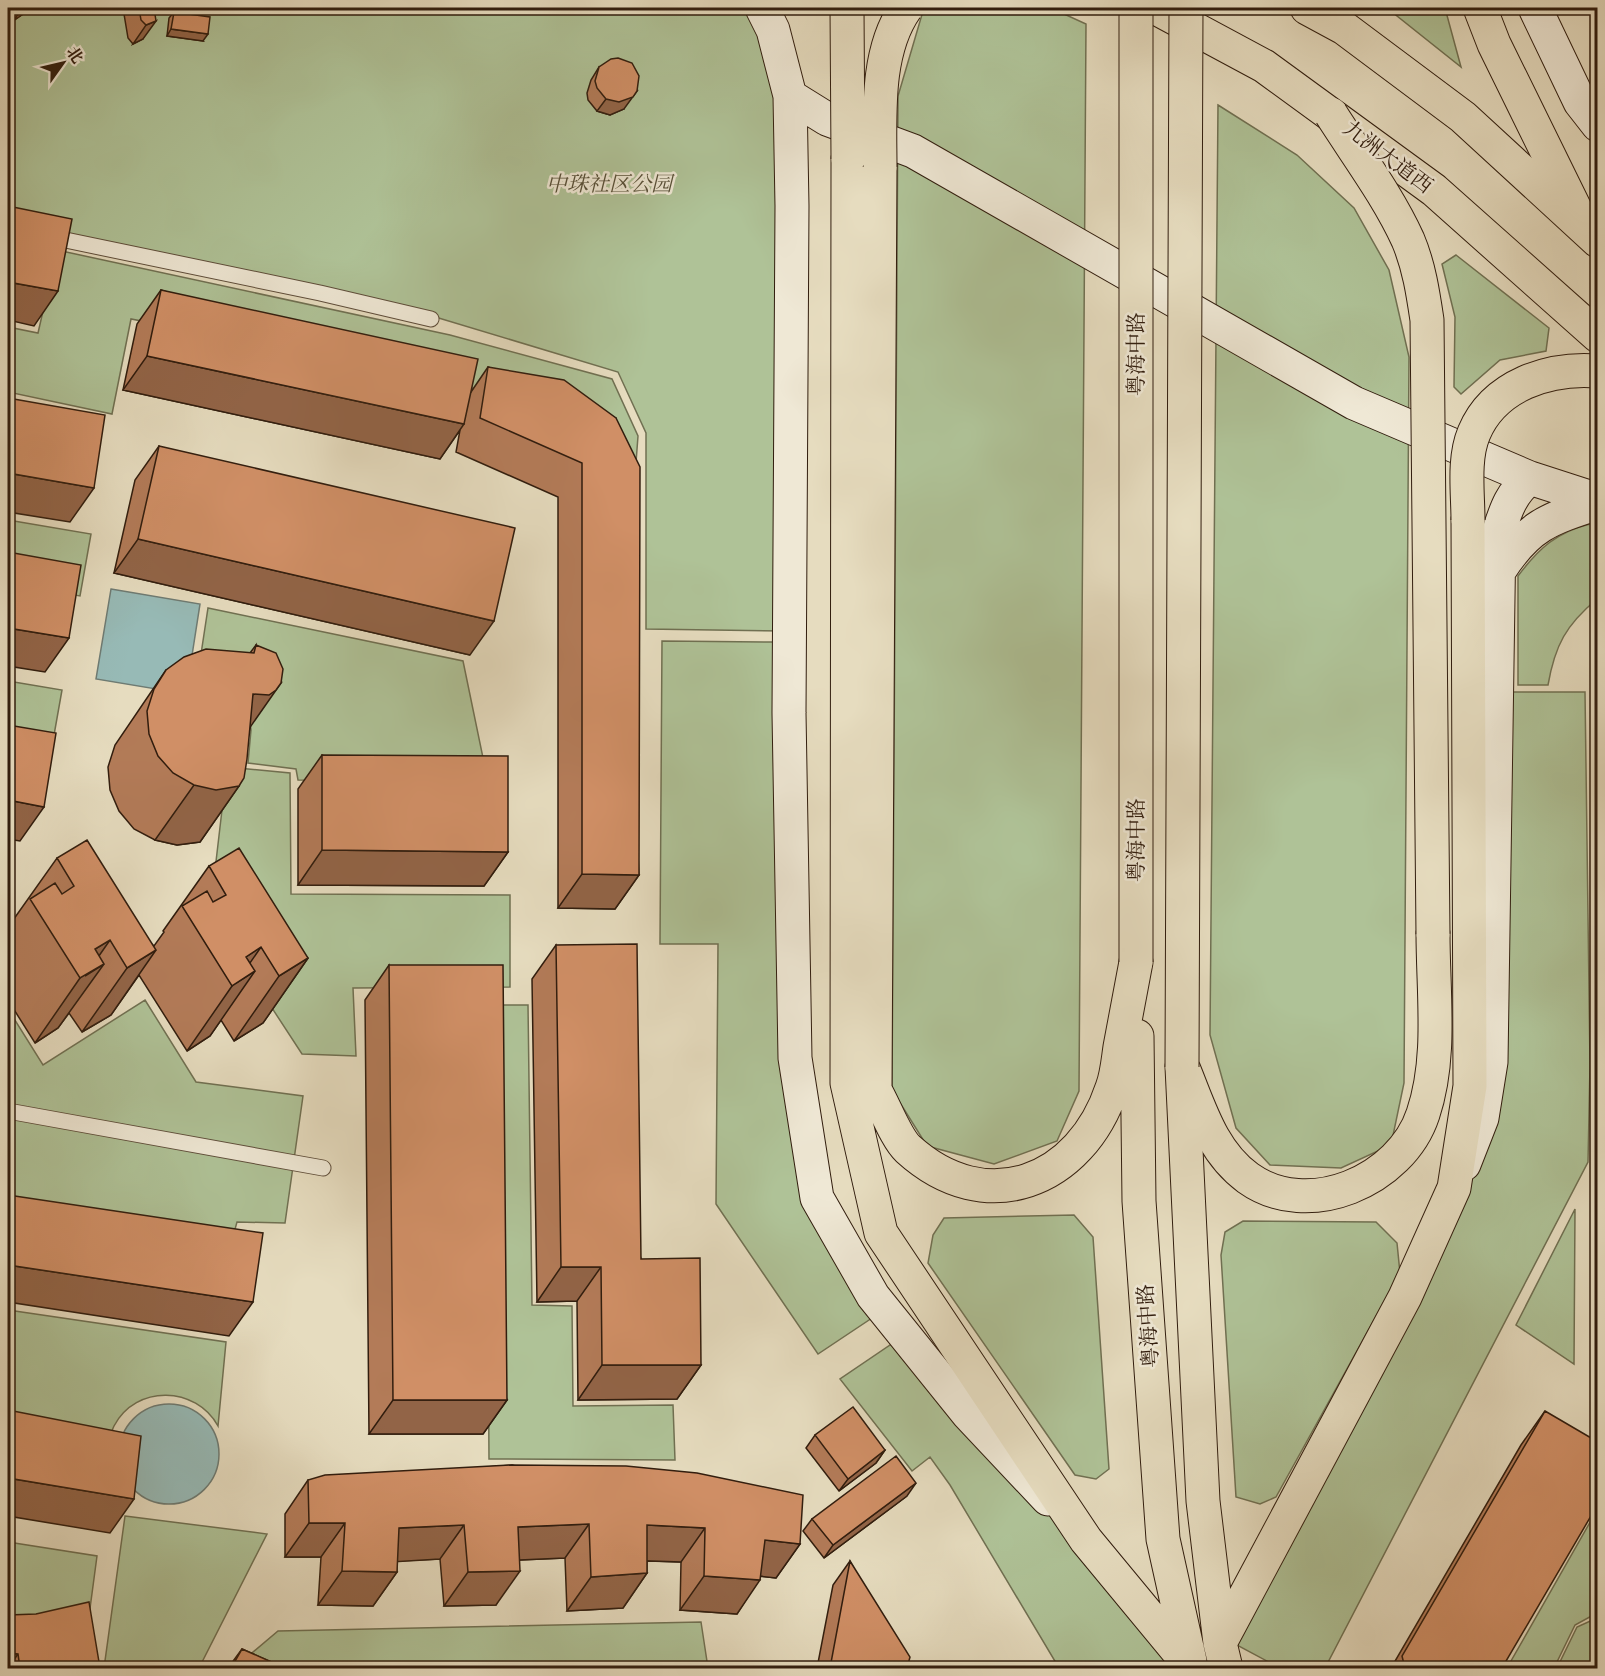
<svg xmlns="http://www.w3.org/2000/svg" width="1605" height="1676" font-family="'Libre Caslon Text','Noto Serif SC',serif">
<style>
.green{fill:#afc297;stroke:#707052;stroke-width:1.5}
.water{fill:#97bab6;stroke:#6e7b73;stroke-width:1.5}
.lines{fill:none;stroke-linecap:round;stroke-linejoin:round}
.lane-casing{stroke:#5e4d3a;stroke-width:17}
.secondary-casing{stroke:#311d0e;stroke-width:35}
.primary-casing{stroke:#311d0e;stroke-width:35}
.highway-casing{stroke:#311d0e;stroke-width:35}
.lane{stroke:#efe8d5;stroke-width:15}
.secondary{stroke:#efe8d5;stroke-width:33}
.primary{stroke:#e6dcbf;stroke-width:33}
.highway{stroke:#e6dcbf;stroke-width:33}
.primary-bridge-casing{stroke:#311d0e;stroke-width:35;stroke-linecap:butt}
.highway-bridge-casing{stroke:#311d0e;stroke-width:35;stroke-linecap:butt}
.primary-bridge{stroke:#e6dcbf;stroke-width:33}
.highway-bridge{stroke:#e6dcbf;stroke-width:33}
.wall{fill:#b37b58;stroke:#311d0e;stroke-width:1.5}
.shaded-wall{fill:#926447;stroke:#311d0e;stroke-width:1.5}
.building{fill:#d08f66;stroke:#311d0e;stroke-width:1.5}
.labels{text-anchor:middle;stroke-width:5;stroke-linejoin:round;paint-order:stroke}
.street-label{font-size:21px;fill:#311d0e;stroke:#efe8d5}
.park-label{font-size:21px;font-style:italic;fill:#574f37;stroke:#efe8d5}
</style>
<rect width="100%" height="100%" fill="#e6dcbf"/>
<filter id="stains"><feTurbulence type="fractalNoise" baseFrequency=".00333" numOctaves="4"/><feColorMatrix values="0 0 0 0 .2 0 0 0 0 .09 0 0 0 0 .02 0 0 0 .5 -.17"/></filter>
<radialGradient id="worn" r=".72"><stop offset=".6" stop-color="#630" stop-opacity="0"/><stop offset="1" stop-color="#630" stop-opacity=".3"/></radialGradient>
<!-- green -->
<path class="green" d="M 8,8 L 760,8 L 788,96 L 786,631 L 646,629 L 646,433 L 618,372 L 432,316 L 8,227 Z
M 931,8 L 1051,8 L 1086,24 L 1079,1091 L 1057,1141 L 994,1164 L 927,1146 L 892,1090 L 898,96 L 923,11 Z
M 1387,8 L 1445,8 L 1461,67 Z
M 1218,105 L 1297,155 L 1354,208 L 1389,270 L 1409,357 L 1404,1083 L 1391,1145 L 1341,1168 L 1270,1165 L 1236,1128 L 1210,1035 Z
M 57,250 L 450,335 L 612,379 L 638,436 L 635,476 L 537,406 L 453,383 L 131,319 L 112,414 L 8,392 L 8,327 L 38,333 Z
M 1456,255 L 1549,328 L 1546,351 L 1500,360 L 1461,394 L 1454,387 L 1455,317 L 1442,264 Z
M 8,520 L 91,534 L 80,596 L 8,583 Z
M 1590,524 L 1597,524 L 1597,599 C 1566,625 1555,645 1548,685 L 1518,685 L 1518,576 C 1539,548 1557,532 1590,524 Z
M 208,608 L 463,661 L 488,782 L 298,780 L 296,769 L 248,763 L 251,730 L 249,713 L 196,687 Z
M 662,641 L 775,642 L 782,1057 L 872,1318 L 818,1354 L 716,1204 L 718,944 L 660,944 Z
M 8,681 L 62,690 L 51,752 L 8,744 Z
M 1500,692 L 1585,692 L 1590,1065 L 1588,1162 L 1325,1668 L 1280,1668 L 1233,1643 L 1454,1188 Z
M 227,767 L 290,773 L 291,894 L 510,895 L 510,987 L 353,988 L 356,1056 L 302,1054 L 210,913 Z
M 145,1000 L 196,1082 L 303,1096 L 285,1223 L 237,1222 L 227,1258 L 8,1227 L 8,1009 L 43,1065 Z
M 486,1005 L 528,1005 L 532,1305 L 572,1306 L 573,1406 L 673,1405 L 675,1460 L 489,1459 Z
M 1575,1209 L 1574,1364 L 1516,1325 Z
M 1074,1215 L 1093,1237 L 1109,1469 L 1096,1479 L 1075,1475 L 928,1263 L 933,1235 L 944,1218 Z
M 1243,1221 L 1376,1222 L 1397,1243 L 1400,1273 L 1276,1497 L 1260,1504 L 1236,1497 L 1221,1255 L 1225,1232 Z
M 8,1310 L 226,1342 L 218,1426 C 196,1386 136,1384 114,1426 C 111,1432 110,1439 108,1445 L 8,1440 Z
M 896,1341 L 1081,1547 L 1181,1668 L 1059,1668 L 950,1485 L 930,1457 L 912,1471 L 840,1379 Z
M 1597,1510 L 1597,1613 L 1575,1625 L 1554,1668 L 1507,1668 Z
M 125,1516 L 267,1534 L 199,1668 L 104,1668 Z
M 8,1542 L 97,1556 L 89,1616 L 8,1636 Z
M 1597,1618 L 1597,1668 L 1557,1668 L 1577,1627 Z
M 701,1622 L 708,1668 L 234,1668 L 278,1631 Z"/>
<!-- water -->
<path class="water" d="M 111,589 L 200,604 L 186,694 L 96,679 Z
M119 1454a50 50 0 1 1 100 0a50 50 0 1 1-100 0Z"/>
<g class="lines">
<defs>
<path id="lane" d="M 8,228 L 320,293 L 431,319
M 8,1111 L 323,1168"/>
<path id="secondary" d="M 762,8 L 773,30 L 790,96 L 792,206 L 789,713 L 795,1058 L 817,1198 L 873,1296 L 968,1414 L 1048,1499
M 1535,8 L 1580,102 L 1598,125
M 790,96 L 827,119 L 913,151 L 1354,403 L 1530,478 L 1598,500
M 1499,571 C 1528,526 1548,519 1598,503
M 1464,1164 L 1482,1118 L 1491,1062 L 1499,531 C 1506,509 1512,492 1530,478"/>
<path id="primary" d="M 1156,8 L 1264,66 L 1434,190 L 1598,336
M 1307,8 L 1344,28 L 1463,117 L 1598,241
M 1184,1070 C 1200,1109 1212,1152 1248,1178 C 1308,1221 1401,1181 1423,1114 C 1442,1058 1433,993 1433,934"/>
<path id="highway" d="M 1480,8 L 1494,44 L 1583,225
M 848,159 L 847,1083 L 881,1233 L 1086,1540 L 1191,1667
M 880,167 L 875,1090 C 884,1105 896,1138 908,1149 C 986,1220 1081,1182 1112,1088 C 1117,1075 1118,1060 1120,1047 C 1125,1019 1131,990 1136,962
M 1137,1036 L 1139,1201 L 1163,1539 L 1190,1661
M 1182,1067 L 1203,1501 L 1220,1643 L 1226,1668
M 1220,1643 L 1405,1297 L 1454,1188 L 1470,1086 L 1468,520"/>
</defs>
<!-- lane casing -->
<use href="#lane" class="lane-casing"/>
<!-- secondary casing -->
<use href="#secondary" class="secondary-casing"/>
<!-- primary casing -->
<use href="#primary" class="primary-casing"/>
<!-- highway casing -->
<use href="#highway" class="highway-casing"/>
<!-- lane -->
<use href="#lane" class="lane"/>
<!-- secondary -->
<use href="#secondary" class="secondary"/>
<!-- primary -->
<use href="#primary" class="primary"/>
<!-- highway -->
<use href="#highway" class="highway"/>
<defs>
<path id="primary-bridge" d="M 1331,114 C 1357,155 1388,196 1408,240 C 1419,266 1423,293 1427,320 L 1433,934"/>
<path id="highway-bridge" d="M 847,8 L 848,159
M 880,167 C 880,116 875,52 906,8
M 1468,520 C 1468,493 1463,459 1474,433 C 1494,385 1549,367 1598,371
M 1136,962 L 1136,8
M 1182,1067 L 1186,8"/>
</defs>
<!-- primary-bridge casing -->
<use href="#primary-bridge" class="primary-bridge-casing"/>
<!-- highway-bridge casing -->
<use href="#highway-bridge" class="highway-bridge-casing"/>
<!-- primary-bridge -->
<use href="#primary-bridge" class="primary-bridge"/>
<!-- highway-bridge -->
<use href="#highway-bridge" class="highway-bridge"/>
</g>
<!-- wall -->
<path class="wall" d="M 8,8 L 31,8 L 29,10 L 13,21 L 8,13 Z
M 123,8 L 154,8 L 143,39 L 133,44 L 128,38 Z
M 174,12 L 203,41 L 167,36 L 169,18 Z
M 599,67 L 624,109 L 610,115 L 597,111 L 588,100 L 587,93 L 591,80 Z
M 161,290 L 471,392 L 488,367 L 616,418 L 639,875 L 615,909 L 558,908 L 558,497 L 456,452 L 460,430 L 440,459 L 123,390 L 137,324 Z
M 159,446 L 470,655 L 114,573 L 135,480 Z
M 256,645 L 250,728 L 239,786 L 200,842 L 177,845 L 155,840 L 134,829 L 119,811 L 110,790 L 108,767 L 115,745 L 166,670 L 250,653 Z
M 322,755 L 508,852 L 484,886 L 298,885 L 298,789 Z
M 57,858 L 154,946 L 164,932 L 163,931 L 209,866 L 308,958 L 263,1023 L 234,1041 L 221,1020 L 210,1036 L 187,1051 L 139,975 L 111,1015 L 82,1032 L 69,1013 L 58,1028 L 35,1043 L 8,1000 L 8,931 L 12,924 L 11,923 Z
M 556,945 L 641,1259 L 701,1365 L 677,1399 L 578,1400 L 577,1301 L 537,1302 L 532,979 Z
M 389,965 L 507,1400 L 483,1434 L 369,1434 L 365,1000 Z
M 1545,1411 L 1502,1668 L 1391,1668 L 1521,1445 Z
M 815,1435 L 885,1450 L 876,1463 L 839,1491 L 806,1448 Z
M 512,1465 L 800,1544 L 776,1578 L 761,1576 L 737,1614 L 680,1610 L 681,1562 L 647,1561 L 647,1573 L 623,1608 L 567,1611 L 565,1558 L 519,1560 L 496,1605 L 444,1606 L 440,1559 L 397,1561 L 397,1572 L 373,1606 L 318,1605 L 321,1557 L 285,1557 L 285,1514 L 308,1480 Z
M 907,1496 L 824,1558 L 803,1531 L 812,1519 Z
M 850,1561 L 907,1668 L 817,1668 L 833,1585 Z
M 8,1615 L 100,1668 L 8,1668 Z
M 242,1649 L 285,1668 L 228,1668 Z"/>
<!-- shaded-wall -->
<path class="shaded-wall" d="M 23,8 L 31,8 L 29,10 L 13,21 Z
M 156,21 L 143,39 L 133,44 L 146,25 Z
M 171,29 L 208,34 L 203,41 L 167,36 Z
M 637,91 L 624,109 L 610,115 L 597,111 L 606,99 Z
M 8,282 L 58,291 L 34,326 L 8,320 Z
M 147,356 L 464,424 L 440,459 L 123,390 Z
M 8,473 L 94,488 L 70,522 L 8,512 Z
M 138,539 L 494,621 L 470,655 L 114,573 Z
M 8,628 L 69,638 L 45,672 L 8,666 Z
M 281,683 L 237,746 L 253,694 Z
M 194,785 L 239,786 L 200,842 L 177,845 L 155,840 Z
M 8,800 L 44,807 L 20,841 L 8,839 Z
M 322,850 L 508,852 L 484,886 L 298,885 Z
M 582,874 L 639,875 L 615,909 L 558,908 Z
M 110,940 L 85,976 L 104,964 L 58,1028 L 35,1043 L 80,978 L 95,949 Z
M 261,947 L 236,983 L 255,971 L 210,1036 L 187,1051 L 232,986 L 246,957 Z
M 156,950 L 111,1015 L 82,1032 L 127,968 Z
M 308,958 L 263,1023 L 234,1041 L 279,976 Z
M 8,1265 L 253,1302 L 229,1336 L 8,1302 Z
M 561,1267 L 601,1267 L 577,1301 L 537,1302 Z
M 602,1365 L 701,1365 L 677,1399 L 578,1400 Z
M 393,1400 L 507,1400 L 483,1434 L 369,1434 Z
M 885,1450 L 876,1463 L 839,1491 L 848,1479 Z
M 8,1478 L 134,1499 L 110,1533 L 8,1516 Z
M 916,1483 L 907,1496 L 824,1558 L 833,1545 Z
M 309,1523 L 345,1523 L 321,1557 L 285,1557 Z
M 589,1524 L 565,1558 L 494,1561 L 518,1527 Z
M 464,1525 L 440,1559 L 375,1563 L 399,1528 Z
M 647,1525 L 705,1528 L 681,1562 L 623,1560 Z
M 765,1540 L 800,1544 L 776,1578 L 741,1574 Z
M 342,1571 L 397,1572 L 373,1606 L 318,1605 Z
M 520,1571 L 496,1605 L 444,1606 L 468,1572 Z
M 647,1573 L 623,1608 L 567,1611 L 591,1577 Z
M 704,1576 L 760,1580 L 737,1614 L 680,1610 Z
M 8,1653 L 18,1654 L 8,1668 Z"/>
<!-- building -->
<path class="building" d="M 139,8 L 154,8 L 156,21 L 146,25 L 141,20 Z
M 174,12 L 210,17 L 208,34 L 171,29 Z
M 618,58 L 632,63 L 639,76 L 637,91 L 633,97 L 619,102 L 606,99 L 597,88 L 595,81 L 599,67 L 611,59 Z
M 8,206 L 72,219 L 58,291 L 8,282 Z
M 161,290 L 478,359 L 464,424 L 147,356 Z
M 488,367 L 564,380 L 616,418 L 640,467 L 639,875 L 582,874 L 582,463 L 480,418 Z
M 8,398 L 105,415 L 94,488 L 8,473 Z
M 159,446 L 515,528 L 494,621 L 138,539 Z
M 8,552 L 81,565 L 69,638 L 8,628 Z
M 256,645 L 276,653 L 283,669 L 281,683 L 276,690 L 269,695 L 253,694 L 247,759 L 244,778 L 239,786 L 216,790 L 194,785 L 173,773 L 158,756 L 149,734 L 147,711 L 154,689 L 166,670 L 184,657 L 206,649 L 254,653 Z
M 8,725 L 56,733 L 44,807 L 8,800 Z
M 322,755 L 508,756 L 508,852 L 322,850 Z
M 87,840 L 156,950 L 127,968 L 110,940 L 95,949 L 104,964 L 80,978 L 30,899 L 55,883 L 62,894 L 74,886 L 57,858 Z
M 239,848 L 308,958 L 279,976 L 261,947 L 246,957 L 255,971 L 232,986 L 182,906 L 207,891 L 213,902 L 226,895 L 209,866 Z
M 637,944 L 641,1259 L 700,1258 L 701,1365 L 602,1365 L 601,1267 L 561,1267 L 556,945 Z
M 389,965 L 503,965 L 507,1400 L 393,1400 Z
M 8,1195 L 263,1233 L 253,1302 L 8,1265 Z
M 853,1407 L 885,1450 L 848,1479 L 815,1435 Z
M 8,1410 L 141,1436 L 134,1499 L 8,1478 Z
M 1545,1411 L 1598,1442 L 1598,1504 L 1502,1668 L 1405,1668 L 1402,1656 Z
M 896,1456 L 916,1483 L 833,1545 L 812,1519 Z
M 512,1465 L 626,1466 L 697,1473 L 803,1495 L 800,1544 L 765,1540 L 760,1580 L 704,1576 L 705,1528 L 647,1525 L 647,1573 L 591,1577 L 589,1524 L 518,1527 L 520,1571 L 468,1572 L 464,1525 L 399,1528 L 397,1572 L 342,1571 L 345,1523 L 309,1523 L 308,1480 L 325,1475 Z
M 850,1561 L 910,1657 L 907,1668 L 830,1668 Z
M 89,1602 L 100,1668 L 20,1668 L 18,1654 L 8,1653 L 8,1615 L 36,1614 Z
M 242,1649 L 285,1668 L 231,1668 Z"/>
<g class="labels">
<!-- street labels -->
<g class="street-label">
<text transform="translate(1388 157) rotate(37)" y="7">九洲大道西</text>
<text transform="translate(1136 354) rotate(-90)" y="7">粤海中路</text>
<text transform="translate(1136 840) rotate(-90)" y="7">粤海中路</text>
<text transform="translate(1148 1326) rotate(-94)" y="7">粤海中路</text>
</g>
<!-- park labels -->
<g class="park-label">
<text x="609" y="191">中珠社区公园</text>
</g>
</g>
<!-- margin -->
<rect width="1605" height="1676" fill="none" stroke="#e6dcbf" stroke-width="30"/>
<rect x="9" y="9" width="1587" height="1658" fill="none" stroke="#311d0e" stroke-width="3"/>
<rect x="15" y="15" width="1575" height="1646" fill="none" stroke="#311d0e" stroke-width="1.5"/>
<!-- north arrow -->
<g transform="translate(63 63) rotate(56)" stroke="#efe8d5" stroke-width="4.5" paint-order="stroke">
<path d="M0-4.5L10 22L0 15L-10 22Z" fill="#311d0e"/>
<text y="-9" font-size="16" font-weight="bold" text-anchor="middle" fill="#311d0e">北</text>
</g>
<rect width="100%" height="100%" filter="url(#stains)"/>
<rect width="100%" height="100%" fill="url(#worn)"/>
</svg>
